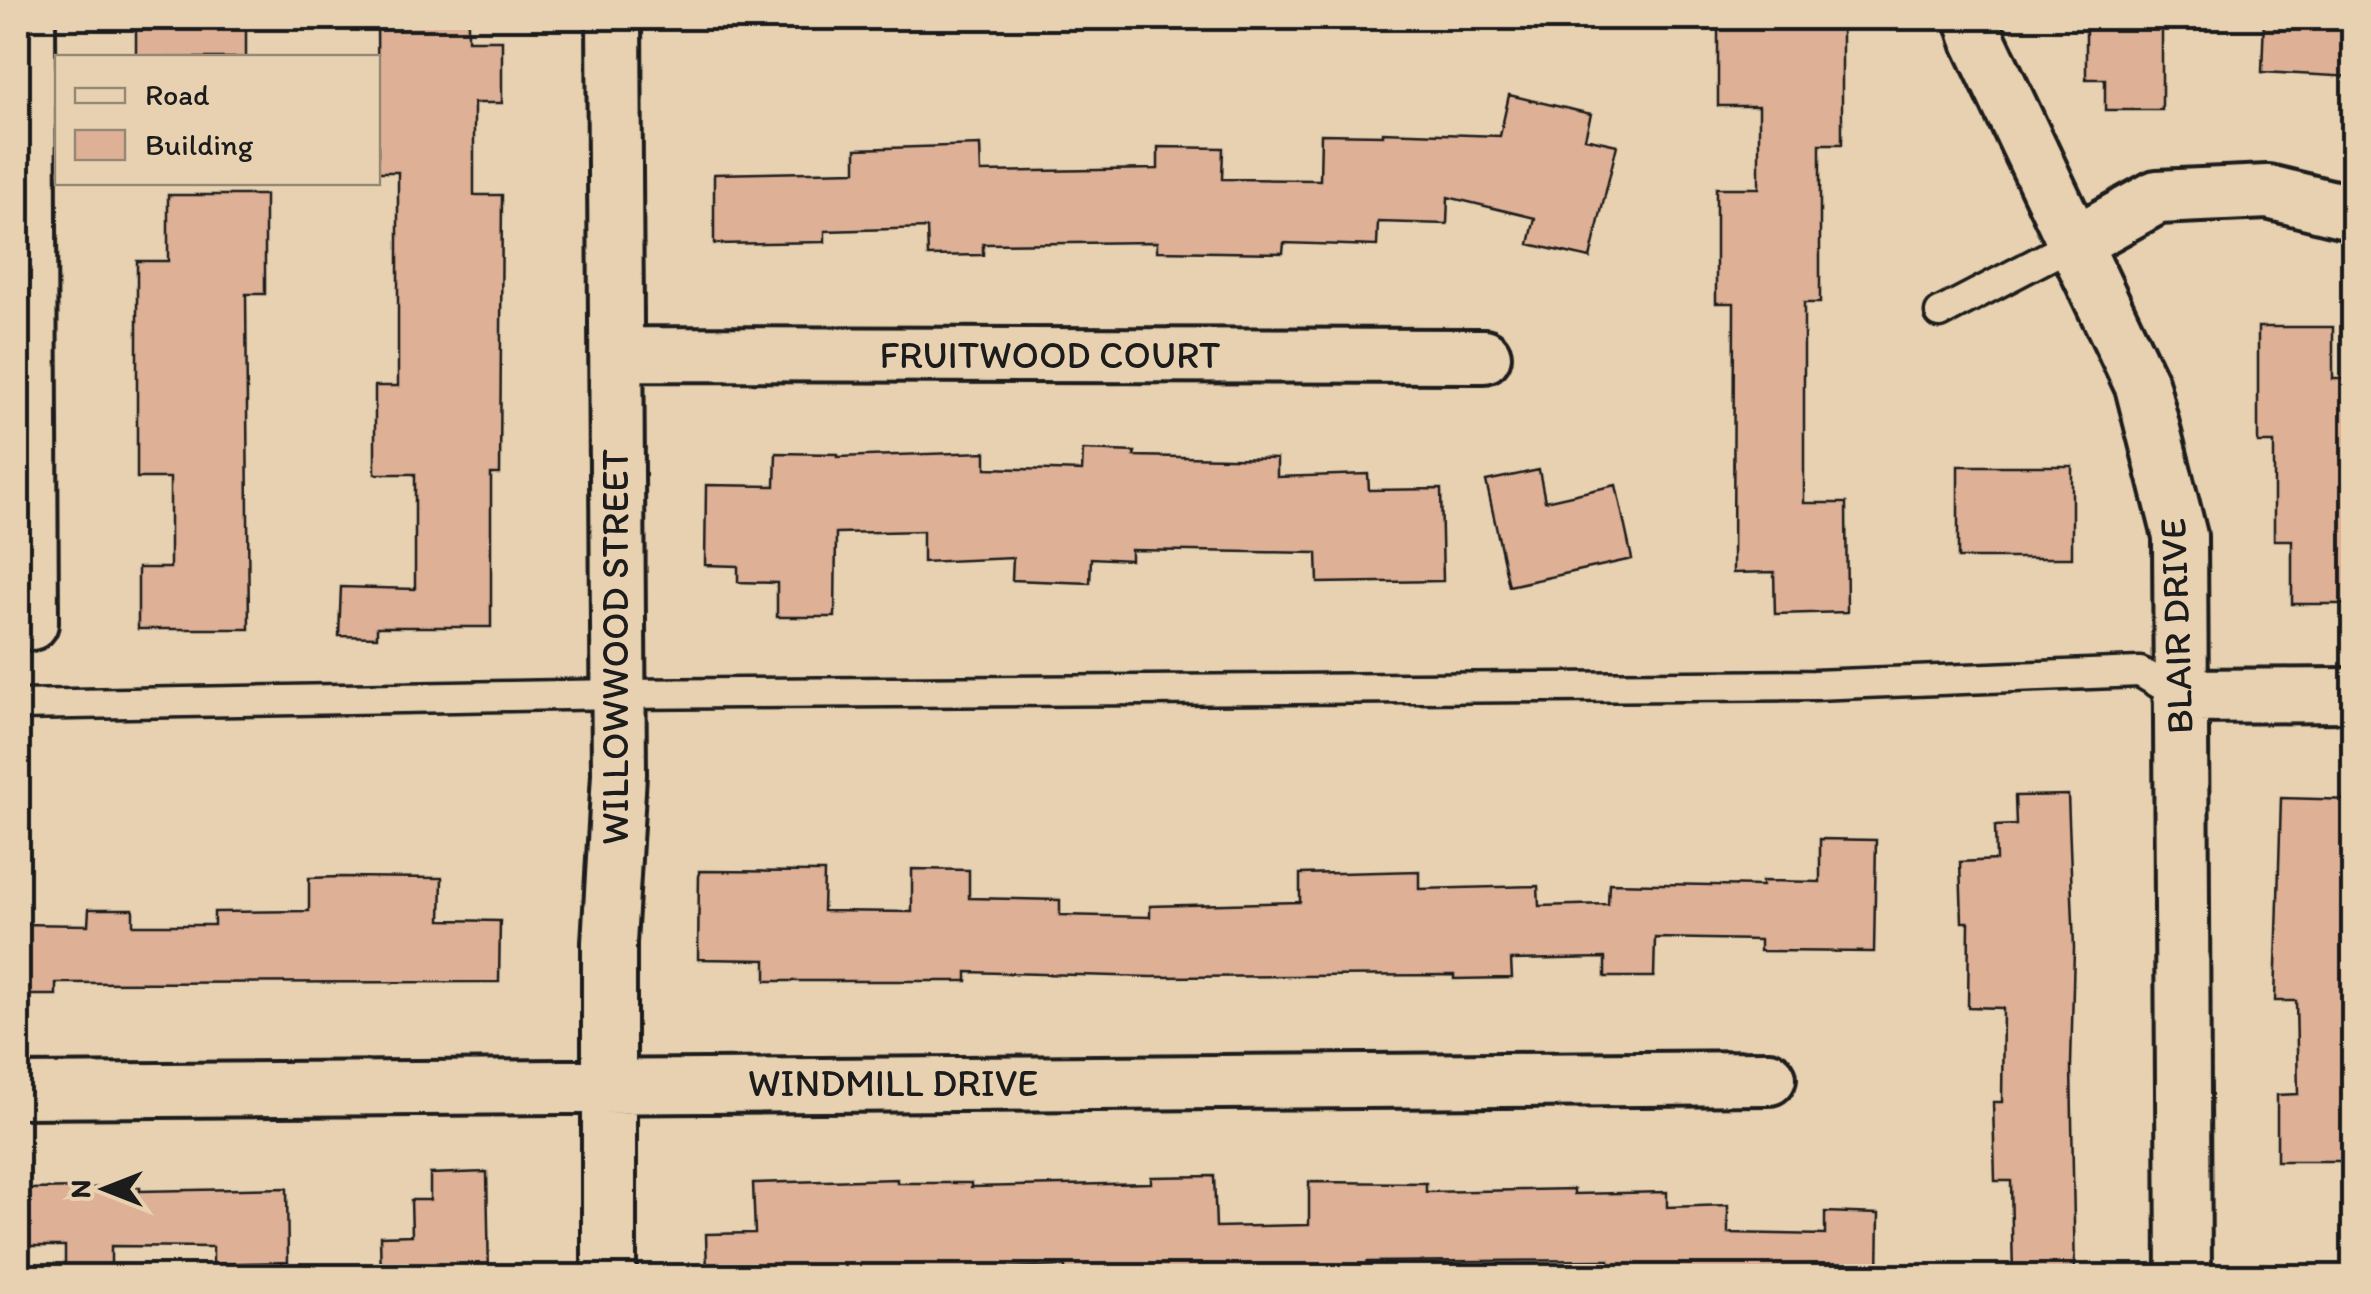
<svg xmlns="http://www.w3.org/2000/svg" width="2371" height="1294" font-family="Itim,sans-serif">
<style>
.building{fill:#deb095;stroke:#1c1c1c;stroke-width:2.5}
.lines{fill:none;stroke-linecap:round;stroke-linejoin:round}
.service-casing{stroke:#1c1c1c;stroke-width:35}
.minor-casing{stroke:#1c1c1c;stroke-width:60}
.service{stroke:#e7d1b0;stroke-width:28}
.minor{stroke:#e7d1b0;stroke-width:52}
.labels{text-anchor:middle;stroke-width:9;stroke-linejoin:round;paint-order:stroke}
.street-label{font-size:38px;fill:#1c1c1c;stroke:#e7d1b0}
</style>
<rect width="100%" height="100%" fill="#e7d1b0"/>
<filter id="ink" filterUnits="userSpaceOnUse"><feTurbulence type="fractalNoise" baseFrequency=".01" numOctaves="2"/><feDisplacementMap in="SourceGraphic" scale="20" xChannelSelector="R" yChannelSelector="G"/><feConvolveMatrix kernelMatrix="1 2 1 2 8 2 1 2 1" color-interpolation-filters="sRGB"/></filter>
<g filter="url(#ink)">
<!-- building -->
<path class="building" d="M 136,18 L 246,18 L 246,58 L 136,58 Z
M 377,18 L 468,18 L 468,40 L 502,40 L 502,103 L 474,103 L 474,195 L 502,195 L 500,474 L 491,474 L 491,627 L 377,627 L 377,637 L 339,636 L 341,587 L 415,589 L 415,474 L 375,474 L 375,386 L 398,386 L 398,172 L 378,172 Z
M 2086,18 L 2162,18 L 2162,110 L 2105,110 L 2105,79 L 2086,79 Z
M 2264,18 L 2354,18 L 2354,77 L 2262,72 Z
M 1718,26 L 1842,26 L 1842,144 L 1820,144 L 1820,303 L 1804,303 L 1804,503 L 1846,503 L 1847,612 L 1775,614 L 1774,572 L 1733,573 L 1734,303 L 1716,303 L 1716,188 L 1759,188 L 1759,106 L 1718,106 Z
M 1509,95 L 1591,114 L 1585,138 L 1617,145 L 1590,258 L 1529,244 L 1535,218 L 1448,197 L 1447,224 L 1378,222 L 1377,246 L 1284,243 L 1283,253 L 1157,251 L 1157,242 L 983,244 L 983,255 L 928,256 L 927,228 L 825,231 L 825,242 L 714,244 L 714,174 L 856,171 L 856,149 L 980,145 L 981,172 L 1158,169 L 1158,147 L 1223,148 L 1222,179 L 1320,180 L 1321,134 L 1383,135 L 1383,132 L 1500,136 Z
M 168,195 L 265,195 L 265,294 L 246,294 L 249,629 L 138,629 L 138,568 L 170,568 L 170,478 L 137,478 L 137,261 L 168,261 Z
M 2258,327 L 2333,327 L 2333,379 L 2354,379 L 2354,604 L 2292,604 L 2292,540 L 2274,540 L 2274,443 L 2258,443 Z
M 1083,450 L 1135,452 L 1134,456 L 1277,459 L 1277,477 L 1368,474 L 1369,490 L 1441,489 L 1443,581 L 1318,583 L 1317,553 L 1131,550 L 1131,560 L 1091,558 L 1090,583 L 1012,580 L 1013,558 L 923,562 L 923,531 L 836,533 L 835,617 L 777,617 L 777,583 L 738,582 L 738,566 L 705,565 L 706,485 L 775,486 L 776,453 L 837,454 L 837,457 L 986,452 L 986,468 L 1082,471 Z
M 1958,466 L 2072,466 L 2072,558 L 1958,558 Z
M 1539,470 L 1545,501 L 1616,485 L 1632,559 L 1509,586 L 1486,481 Z
M 2068,795 L 2074,948 L 2071,1066 L 2075,1276 L 2013,1276 L 2011,1181 L 1995,1181 L 1993,1102 L 2002,1102 L 2003,1008 L 1968,1007 L 1969,922 L 1962,922 L 1960,862 L 1996,860 L 1995,826 L 2016,825 L 2015,796 Z
M 2281,798 L 2354,800 L 2354,1161 L 2277,1161 L 2277,1095 L 2298,1094 L 2296,1001 L 2275,1001 Z
M 1820,839 L 1876,840 L 1874,952 L 1760,951 L 1760,940 L 1655,938 L 1654,977 L 1605,977 L 1605,958 L 1511,960 L 1512,978 L 1454,979 L 1454,975 L 1151,977 L 967,972 L 967,981 L 766,981 L 766,960 L 698,959 L 699,871 L 824,872 L 823,911 L 912,912 L 912,869 L 969,870 L 969,898 L 1060,900 L 1060,915 L 1150,917 L 1150,906 L 1300,902 L 1300,874 L 1419,871 L 1419,889 L 1538,886 L 1539,906 L 1608,904 L 1609,883 L 1762,886 L 1762,881 L 1820,882 Z
M 339,877 L 442,878 L 441,920 L 500,921 L 499,982 L 56,983 L 56,995 L 18,995 L 18,924 L 88,925 L 89,909 L 133,909 L 133,925 L 214,925 L 214,912 L 309,911 L 309,878 Z
M 487,1172 L 489,1276 L 381,1276 L 380,1236 L 412,1235 L 411,1200 L 430,1200 L 430,1174 Z
M 1214,1176 L 1216,1227 L 1309,1225 L 1309,1182 L 1426,1183 L 1426,1192 L 1574,1189 L 1574,1194 L 1667,1192 L 1667,1207 L 1728,1205 L 1728,1233 L 1825,1235 L 1825,1212 L 1879,1214 L 1878,1276 L 1761,1276 L 1762,1272 L 1609,1276 L 1609,1260 L 1367,1262 L 1367,1276 L 1065,1276 L 1065,1266 L 971,1269 L 971,1276 L 707,1276 L 706,1234 L 755,1233 L 753,1183 L 897,1179 L 897,1183 L 971,1183 L 971,1187 L 1151,1183 L 1151,1177 Z
M 140,1187 L 140,1191 L 287,1188 L 288,1262 L 213,1264 L 213,1247 L 111,1246 L 111,1269 L 65,1269 L 65,1246 L 28,1246 L 28,1189 Z"/>
<g class="lines">
<defs>
<path id="service" d="M 1940,313 L 2076,242
M 18,705 L 618,694 L 1814,685 L 2140,672 L 2180,696"/>
<path id="minor" d="M 28,18 L 31,623
M 1972,18 L 1979,41 L 2142,386 L 2180,536 L 2184,1276
M 2076,242 L 2157,197 L 2268,192 L 2354,213
M 616,354 L 1484,356
M 2180,696 L 2354,695
M 18,1091 L 1769,1078
M 609,1276 L 609,943 L 619,774 L 614,18"/>
</defs>
<!-- service casing -->
<use href="#service" class="service-casing"/>
<!-- minor casing -->
<use href="#minor" class="minor-casing"/>
<!-- service -->
<use href="#service" class="service"/>
<!-- minor -->
<use href="#minor" class="minor"/>
</g>
</g>
<g class="labels">
<!-- street labels -->
<g class="street-label">
<text x="1050" y="368">FRUITWOOD COURT</text>
<text transform="translate(2176 626) rotate(-92)" y="13">BLAIR DRIVE</text>
<text transform="translate(615 647) rotate(-90)" y="13">WILLOWWOOD STREET</text>
<text x="893" y="1096">WINDMILL DRIVE</text>
</g>
</g>
<!-- margin -->
<rect width="2371" height="1294" fill="none" stroke="#e7d1b0" stroke-width="60"/>
<rect x="30" y="30" width="2311" height="1234" fill="none" stroke="#1c1c1c" stroke-width="4" filter="url(#ink)"/>
<!-- legend -->
<rect x="55" y="55" width="325" height="130" fill="#e7d1b0" stroke="#968975" stroke-width="2.5"/>
<rect x="75" y="88" width="50" height="15" fill="#e7d1b0" stroke="#968975" stroke-width="2.5"/>
<text x="145" y="105" font-size="30" fill="#1c1c1c">Road</text>
<rect x="75" y="130" width="50" height="30" fill="#deb095" stroke="#968975" stroke-width="2.5"/>
<text x="145" y="155" font-size="30" fill="#1c1c1c">Building</text>
<!-- north arrow -->
<g transform="translate(105 1189) rotate(270)" stroke="#e7d1b0" stroke-width="8" paint-order="stroke">
<path d="M0-8L18 38L0 25L-18 38Z" fill="#1c1c1c"/>
<text y="-15" font-size="28" font-weight="bold" text-anchor="middle" fill="#1c1c1c">N</text>
</g>
</svg>
